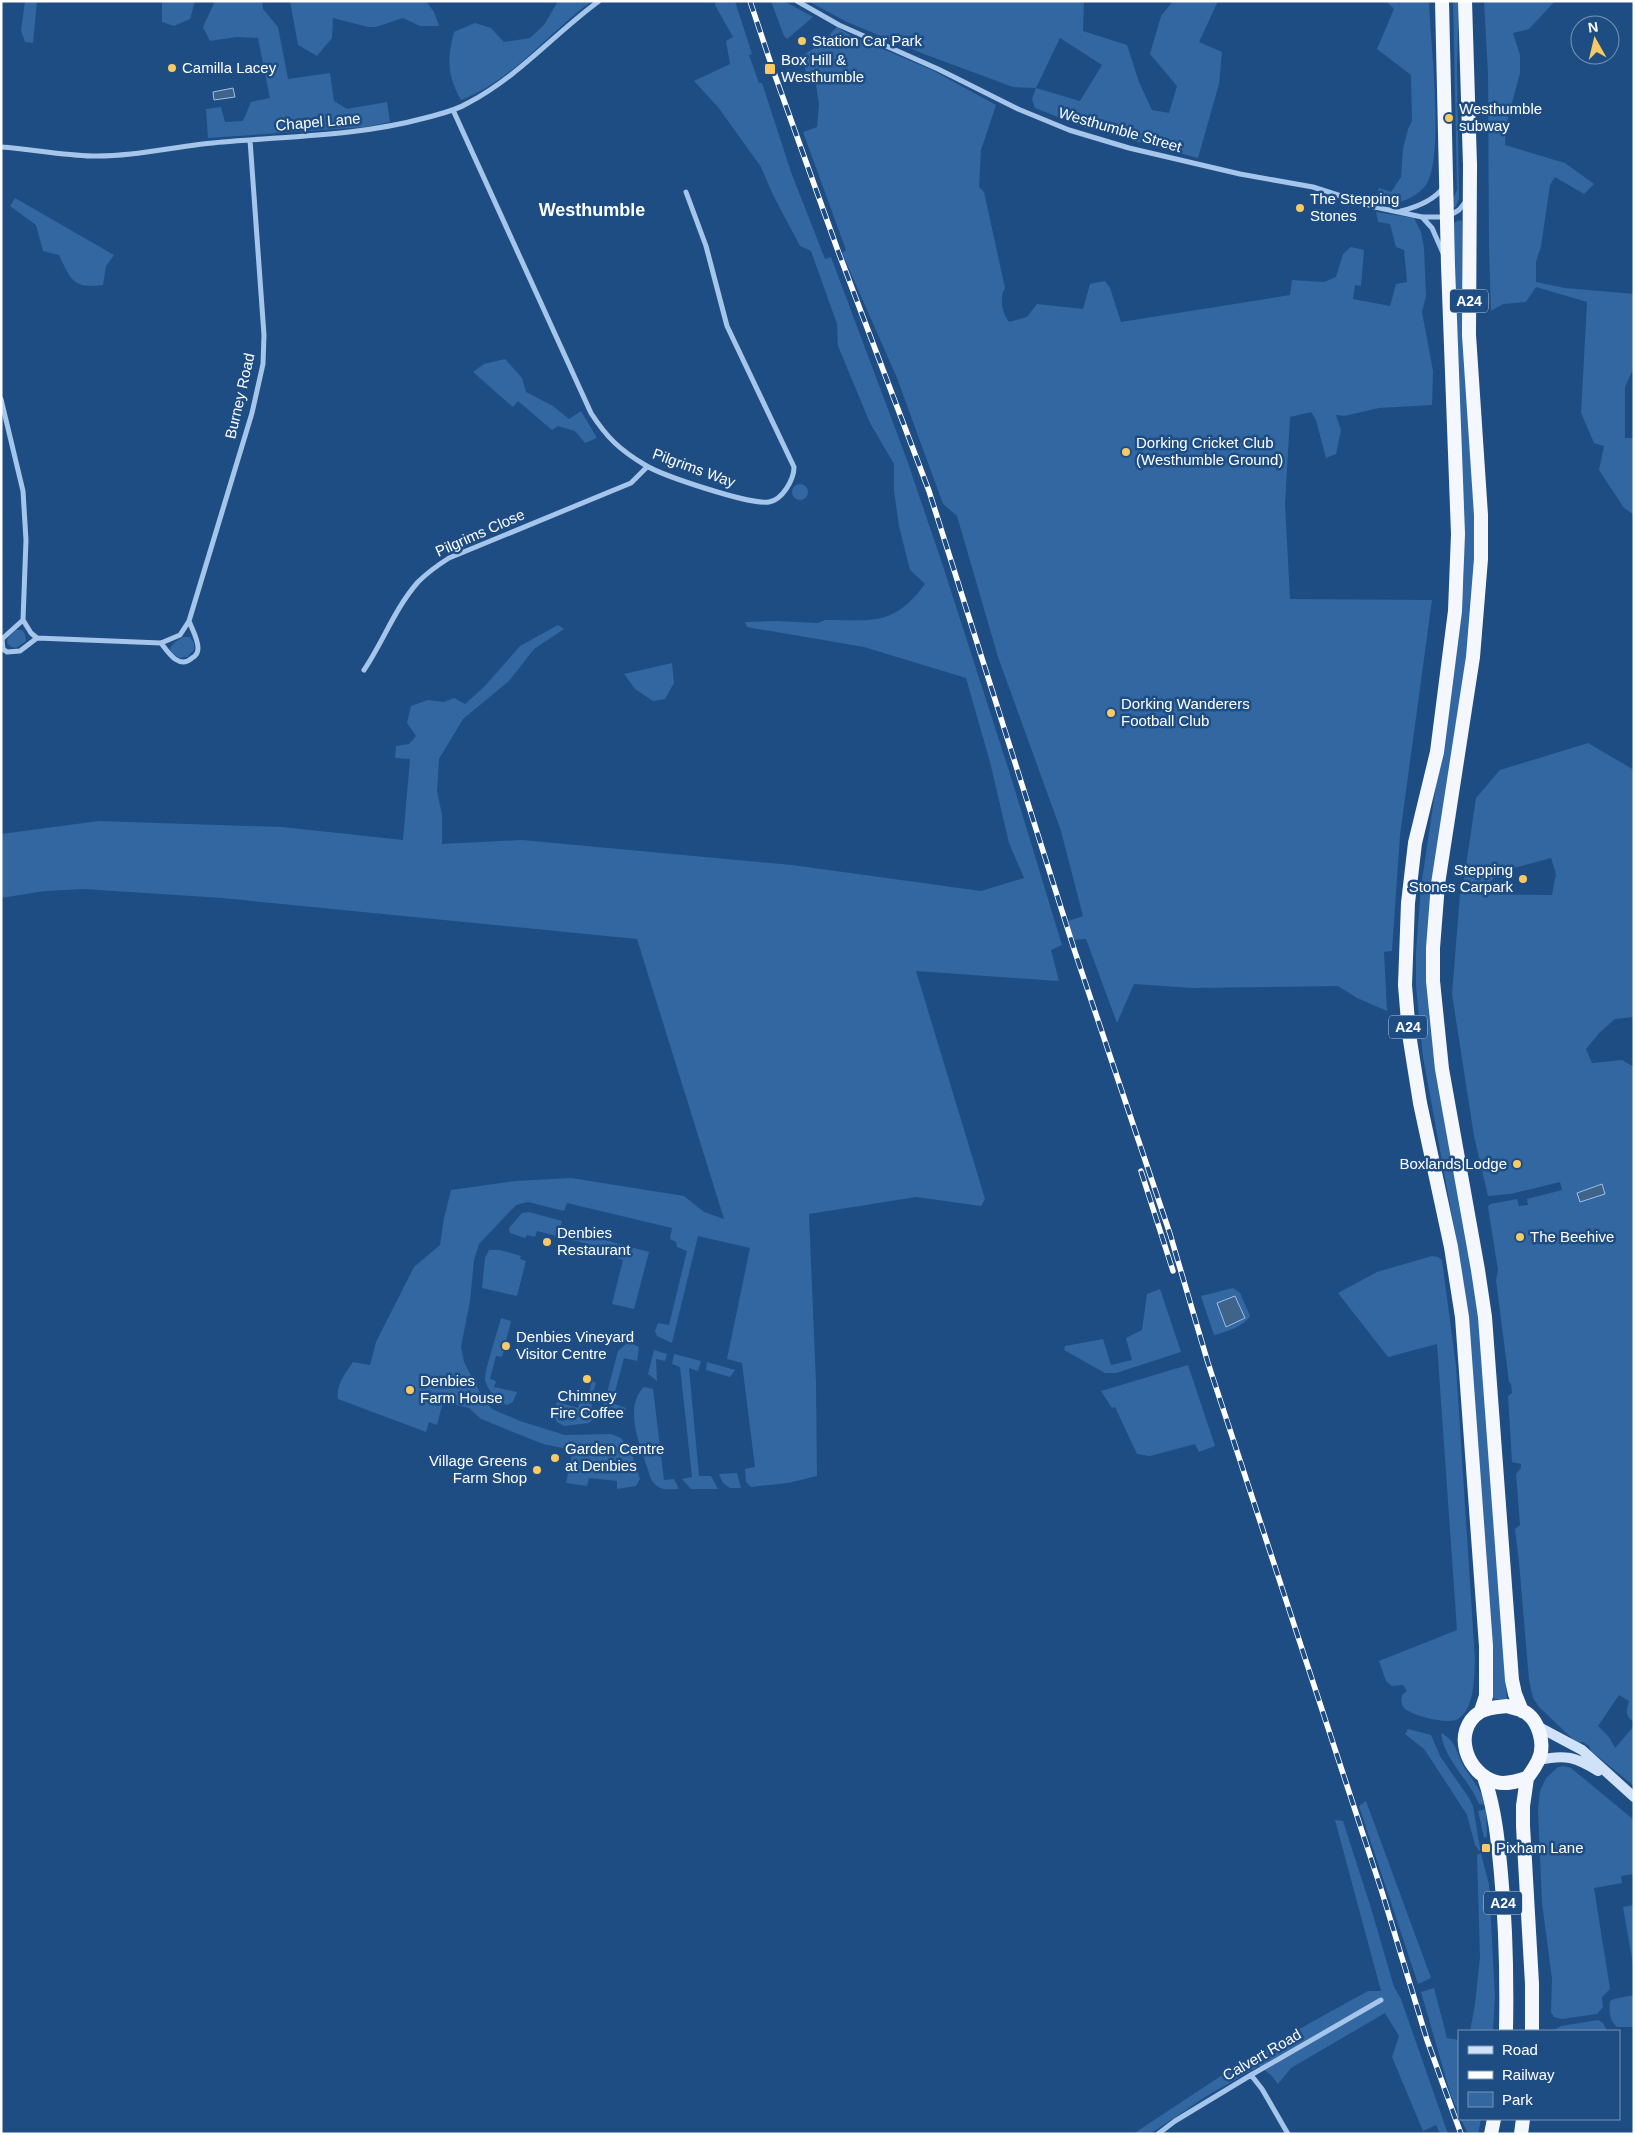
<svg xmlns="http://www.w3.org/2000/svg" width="1635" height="2135" font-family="Helvetica,sans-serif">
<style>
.green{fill:#3267a1;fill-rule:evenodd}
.water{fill:#40638a;stroke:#99c1eb}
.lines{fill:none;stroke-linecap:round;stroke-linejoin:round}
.minor{stroke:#a5c6ea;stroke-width:5}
.secondary{stroke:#d0e2f7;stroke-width:10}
.trunk{stroke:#f4f8fe;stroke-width:14}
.rail-casing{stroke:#fff;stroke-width:5.5}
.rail{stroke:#1e4d84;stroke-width:4;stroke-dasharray:11;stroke-linecap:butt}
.poi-dot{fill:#f8ca64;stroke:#1e4d84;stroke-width:2}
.labels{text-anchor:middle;stroke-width:5;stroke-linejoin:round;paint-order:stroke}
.shield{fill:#1e4d84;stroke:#bccada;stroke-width:1}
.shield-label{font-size:14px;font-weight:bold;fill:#fff}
.poi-label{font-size:15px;fill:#fff;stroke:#1e4d84;text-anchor:start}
.street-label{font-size:15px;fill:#fff;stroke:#1e4d84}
.quarter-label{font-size:18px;font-weight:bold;fill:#fff;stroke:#1e4d84}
</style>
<rect width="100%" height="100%" fill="#1e4d84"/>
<!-- green -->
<path class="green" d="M 25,1 L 37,1 L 33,43 L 25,42 L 21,30 Z
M 162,1 L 195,1 L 190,19 L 174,26 L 162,22 Z
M 215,1 L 262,1 L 263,9 L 278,27 L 288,79 L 330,73 L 334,101 L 347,109 L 387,102 L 390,122 L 365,127 L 208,138 L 206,109 L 221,107 L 225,122 L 243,121 L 251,102 L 270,98 L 258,38 L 237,37 L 210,41 L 203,27 Z
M 290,1 L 426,1 L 434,12 L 439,26 L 420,26 L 403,18 L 376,27 L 368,27 L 333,18 L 332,38 L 317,56 L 298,45 Z
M 558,1 L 592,1 C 548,33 512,81 461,100 C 447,75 447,60 454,32 L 475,23 L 491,28 L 504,42 L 530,38 L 544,25 Z
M 716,1 L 735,1 L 752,54 L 749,55 L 759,83 L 762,83 L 791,172 L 825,259 L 831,257 L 907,460 L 942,563 L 1010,774 L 1062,945 L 1051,950 L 1059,981 L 916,971 L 985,1199 L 981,1206 L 916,1197 L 809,1214 L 816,1383 L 817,1476 L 788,1483 L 751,1487 L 746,1482 L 745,1469 L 755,1467 L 742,1363 L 727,1359 L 750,1248 L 698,1236 L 672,1343 L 657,1336 L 655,1331 L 658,1323 L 669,1325 L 687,1251 L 677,1247 L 676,1242 L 670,1239 L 672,1228 L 567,1203 L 564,1211 L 528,1202 L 516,1205 L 479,1244 L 474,1260 L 470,1301 L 461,1347 L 464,1362 L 484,1400 L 492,1409 L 520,1421 L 565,1435 L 611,1434 L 621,1438 L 631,1451 L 640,1479 L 636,1486 L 617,1489 L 617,1481 L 589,1478 L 587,1486 L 566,1483 L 573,1450 L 543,1444 L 481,1419 L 469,1408 L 443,1402 L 437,1425 L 429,1422 L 426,1432 L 338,1399 C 336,1384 345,1374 353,1362 L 370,1365 L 376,1342 L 414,1267 L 440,1245 L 444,1218 L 451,1190 L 515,1181 L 571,1178 L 684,1196 L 704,1212 L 724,1219 L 637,939 L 222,898 L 84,889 L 45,891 L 1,898 L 1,834 L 99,821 L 282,827 L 403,840 L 410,759 L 395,758 L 396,746 L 409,744 L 416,736 L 407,723 L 411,706 L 428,700 L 444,702 L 454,698 L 465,704 L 484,687 L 520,646 L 558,625 L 564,629 L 534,649 L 509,681 L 463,719 L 439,759 L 437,791 L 442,815 L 442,844 L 522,840 L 792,865 L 981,891 L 1024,878 L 1009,843 L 990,762 L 966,678 L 864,647 L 747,627 L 745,622 L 776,621 L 818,623 L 825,620 C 873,620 893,627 925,584 L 910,570 L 899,526 L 894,491 L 894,464 L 870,423 L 838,346 L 837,324 L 811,251 L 800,246 L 773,195 L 761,167 L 718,107 L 694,81 L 730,64 L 726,41 L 733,37 L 715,5 Z
M 771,1 L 784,1 L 813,17 L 787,39 L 784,36 Z
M 808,1 L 1084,1 L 1083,31 L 1127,45 L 1139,82 L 1152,110 L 1169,113 L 1177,86 L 1150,54 L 1161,16 L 1173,1 L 1218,1 L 1199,42 L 1222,52 L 1219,84 L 1198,158 L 1086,128 L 1035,108 L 1032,99 L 1036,88 L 1013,87 L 924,54 L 847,22 ZM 1060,38 L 1102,65 L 1080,101 L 1036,88 Z
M 1386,1 L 1429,1 C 1430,40 1445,156 1426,185 C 1418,196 1406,200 1394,204 L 1377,196 L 1379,188 L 1391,192 L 1401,177 L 1403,149 L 1408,129 L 1412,121 L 1411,75 L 1377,49 L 1394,9 Z
M 1453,1 L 1459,1 L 1457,67 L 1459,198 L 1456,207 L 1453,207 L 1453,199 L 1457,190 Z
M 1484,1 L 1555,1 L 1529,29 L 1513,33 L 1520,55 L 1520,73 L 1506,125 L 1505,145 L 1565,163 L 1594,184 L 1584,194 L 1555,177 L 1550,185 L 1541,246 L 1536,262 L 1536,282 L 1565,288 L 1634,294 L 1634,367 L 1625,387 L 1625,438 L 1634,438 L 1634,515 L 1624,508 L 1599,470 L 1604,446 L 1594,443 L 1581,413 L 1587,302 L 1536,287 L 1526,302 L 1503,304 L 1491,311 L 1489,249 L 1488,75 Z
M 837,27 L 850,35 L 932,70 L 996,105 L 981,150 L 979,187 L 984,192 L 1005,288 C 999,297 1002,313 1009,322 L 1027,317 L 1037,304 L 1083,309 L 1090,284 L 1105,281 L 1110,288 L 1121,322 L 1290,295 L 1292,280 L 1324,282 L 1336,277 L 1343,254 L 1351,247 L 1364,250 L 1361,286 L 1355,285 L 1353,299 L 1390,306 L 1396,284 L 1407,282 L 1404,250 L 1396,247 L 1390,224 L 1378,222 L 1376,212 L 1414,218 L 1421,232 L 1424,248 L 1426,296 L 1422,312 L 1433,371 L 1432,405 L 1379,408 L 1344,416 L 1336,415 L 1341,430 L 1336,454 L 1326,458 L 1316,420 L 1311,412 L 1290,417 L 1285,504 L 1290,599 L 1432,600 L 1400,835 L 1392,951 L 1384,952 L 1387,1011 L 1357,998 L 1338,986 L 1193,988 L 1134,984 L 1117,1023 L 1086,939 L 1074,940 L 1068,921 L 1083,916 L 1061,831 L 998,657 L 957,516 L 943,504 L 897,378 L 842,253 L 846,250 L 803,132 L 817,127 L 819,104 L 816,85 L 806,73 L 802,56 L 819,45 Z
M 15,198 L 114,255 L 106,266 L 103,285 C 73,289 71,280 59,255 L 43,251 L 36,225 L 10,206 Z
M 1459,220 L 1462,221 L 1464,357 L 1475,528 L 1475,561 L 1468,646 L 1449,769 L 1428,993 L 1435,1063 L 1462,1209 L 1479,1317 L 1507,1699 L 1495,1699 L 1493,1697 L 1490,1625 L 1460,1260 L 1423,1057 L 1416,986 L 1416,951 L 1421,887 L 1456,651 L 1464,577 L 1454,223 Z
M 505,359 L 522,378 L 526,392 L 553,406 L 569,419 L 581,411 L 597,438 L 585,443 L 575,431 L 558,426 L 552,430 L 518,401 L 513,407 L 473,372 L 484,364 Z
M792 492a8 8 0 1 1 16 0a8 8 0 1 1-16 0Z
M 16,630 L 22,630 L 25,634 L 26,641 L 16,648 L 11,647 L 7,643 L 8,638 Z
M 183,637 L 190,637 L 194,643 L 194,650 L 187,657 L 179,658 L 172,653 L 170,648 L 175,642 Z
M 672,663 L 674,683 L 665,699 L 653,701 L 635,689 L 624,674 Z
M 1588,743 L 1634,770 L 1634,1017 L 1615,1019 L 1599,1033 L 1586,1049 L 1592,1063 L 1622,1060 L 1634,1067 L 1634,1722 C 1625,1716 1626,1711 1629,1701 L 1619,1695 L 1598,1726 L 1609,1737 L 1615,1748 L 1634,1726 L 1634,1786 L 1591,1751 L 1589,1746 L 1583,1742 L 1577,1743 L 1539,1707 L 1533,1698 L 1529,1680 L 1519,1562 L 1515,1529 L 1520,1525 L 1516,1474 L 1521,1468 L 1521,1464 L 1512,1462 L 1508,1396 L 1512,1393 L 1511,1384 L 1509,1382 L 1496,1280 L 1498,1270 L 1488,1207 L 1490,1204 L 1517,1199 L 1519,1206 L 1528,1205 L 1527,1199 L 1562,1190 L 1560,1182 L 1510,1194 L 1488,1196 L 1474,1136 L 1452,994 L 1460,894 L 1552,895 L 1556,874 L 1551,858 L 1499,872 L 1487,885 L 1463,886 L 1476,798 L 1500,770 Z
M 529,1212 L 562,1221 L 560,1228 L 649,1252 L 634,1309 L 612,1304 L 623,1260 L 617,1258 L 619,1252 L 537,1231 L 535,1237 L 527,1235 L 525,1238 L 510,1233 L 509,1228 L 522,1213 Z
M 489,1250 L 500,1250 L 521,1256 L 520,1259 L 526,1261 L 517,1296 L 482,1288 L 485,1258 Z
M 1432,1256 L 1438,1257 L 1442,1260 L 1456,1366 L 1475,1660 C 1474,1677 1475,1708 1458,1719 C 1448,1725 1414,1716 1405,1709 C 1401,1705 1401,1700 1402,1695 L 1407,1691 L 1403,1685 L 1392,1686 L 1386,1681 L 1379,1661 L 1457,1630 L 1437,1344 L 1388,1357 L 1338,1293 L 1377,1272 Z
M 1233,1288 L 1240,1293 L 1250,1316 C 1243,1327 1226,1332 1214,1335 L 1201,1296 Z
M 1160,1289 L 1181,1352 L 1116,1373 L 1105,1373 L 1064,1350 L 1065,1346 L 1103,1339 L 1111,1365 L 1132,1360 L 1126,1338 L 1142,1330 L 1147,1294 Z
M 501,1318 L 511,1321 L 502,1357 L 496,1356 L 490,1379 L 496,1381 L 494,1387 L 517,1392 L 513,1402 L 507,1405 C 498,1401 486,1389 485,1379 C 485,1369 498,1330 501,1318 Z
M 626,1344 L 633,1344 L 639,1347 L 637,1361 L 624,1358 L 612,1403 L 626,1408 C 622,1419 616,1423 605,1416 L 603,1408 L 618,1351 Z
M 654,1350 L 667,1354 L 665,1361 L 656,1359 L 657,1381 L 648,1374 Z
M 674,1354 L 701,1361 L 698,1371 L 689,1368 L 699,1476 L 711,1476 L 718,1489 L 691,1489 L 682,1479 L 692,1477 L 680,1367 L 672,1364 Z
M 707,1362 L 735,1370 L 730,1377 L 706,1370 Z
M 1188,1365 L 1215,1446 L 1199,1452 L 1195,1444 L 1150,1456 L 1137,1454 L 1115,1407 L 1112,1408 L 1101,1391 Z
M 592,1381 L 596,1383 L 591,1399 L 593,1419 L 589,1423 L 564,1426 L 557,1422 L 554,1415 L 557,1402 L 578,1408 L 580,1402 L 586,1404 Z
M 644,1387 L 653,1389 L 664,1480 L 674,1479 L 678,1487 L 678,1489 C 670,1489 662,1491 656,1485 C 650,1481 649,1471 646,1464 C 639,1443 624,1406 644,1387 Z
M 737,1473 L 741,1488 L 730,1488 L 723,1483 L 719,1474 Z
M 1408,1729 L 1431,1735 L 1440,1756 L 1469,1798 L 1473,1806 L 1481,1854 L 1489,1884 L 1495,1997 L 1493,2031 L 1470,2031 L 1475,2004 L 1480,1957 L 1477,1855 L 1481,1853 L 1475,1845 L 1467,1815 L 1453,1793 L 1424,1749 L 1405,1734 Z
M 1441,1733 C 1457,1741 1456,1753 1464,1767 C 1473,1781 1480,1788 1486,1805 L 1479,1804 C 1469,1779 1444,1760 1441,1733 Z
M 1564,1766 L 1571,1768 L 1634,1820 L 1634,1874 L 1621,1876 L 1622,1883 L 1594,1888 L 1610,1989 L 1602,1997 L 1603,2007 L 1597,2014 L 1562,2019 L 1554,2017 L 1551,2012 L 1552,1979 L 1542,1903 L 1538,1810 L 1540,1791 L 1546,1778 L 1558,1767 Z
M 1366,1801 L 1431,1978 L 1418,1984 L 1359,1806 Z
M 1486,1809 L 1487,1837 L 1484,1838 L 1478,1811 Z
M 1335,1820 L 1343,1821 L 1371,1908 L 1394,1987 L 1401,1999 L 1448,2134 L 1440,2134 L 1436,2125 L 1423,2131 L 1392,2057 L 1399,2036 L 1385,2013 L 1291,2068 L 1278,2084 L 1271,2075 L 1259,2066 L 1205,2097 L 1150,2134 L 1133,2134 L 1230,2070 L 1310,2023 L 1368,1991 L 1381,1991 Z
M 1634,1905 L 1634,1964 L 1633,1964 L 1623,1907 Z
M 1434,1988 L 1447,2038 L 1459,2040 L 1459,2113 L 1451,2096 L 1421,1992 Z
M 1634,1995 L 1634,2027 L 1617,2027 C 1609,2020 1609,2011 1610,2001 L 1614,1999 Z
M 1598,2020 L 1603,2023 L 1607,2031 L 1553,2031 L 1561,2026 Z
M 1461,2119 L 1481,2119 L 1478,2134 L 1468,2134 Z"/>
<!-- water -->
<path class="water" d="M 233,88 L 235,97 L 214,100 L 213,92 Z
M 1602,1184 L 1605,1194 L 1580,1202 L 1577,1193 Z
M 1235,1296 L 1245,1318 L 1226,1327 L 1217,1303 Z"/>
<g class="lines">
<!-- minor -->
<path class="minor" d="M 797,1 L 839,25 L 938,69 L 1018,109 L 1069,130 L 1129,148 L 1240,174 L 1313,187 L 1375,207 L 1422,217 L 1447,217 L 1459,210 L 1467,200
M 453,110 L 591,413 C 607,438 620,450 645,465 C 663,476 750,505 769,502 C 782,500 794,480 794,467 L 727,326 L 706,246 L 686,192
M 1,147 C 31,149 61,155 92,156 C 136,157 179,145 223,142 C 292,136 358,136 425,118 C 440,114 455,111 468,103 C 518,77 554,34 599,1
M 1401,211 C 1417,207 1433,201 1443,188
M 1422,217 L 1432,228 L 1443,253
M 1,399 L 23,491 L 26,540 L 23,620 L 31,633 L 37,638 L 161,643 L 180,635 L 189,621 L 252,413 L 263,364 L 264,335 L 250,140
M 23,620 L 2,639 L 3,649 L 7,652 L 20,651 L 37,638
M 161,643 C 168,652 179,670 192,658 C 196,656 198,652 198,648 C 198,639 192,629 189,621
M 364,670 C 383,642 395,608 418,582 C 427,573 438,565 449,558 L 631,483 L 647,467
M 1251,2075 L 1262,2089 L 1288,2134
M 1158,2134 L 1175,2121 L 1251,2075 L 1381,2000"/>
<!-- secondary -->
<path class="secondary" d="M 1537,1726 L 1582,1750 L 1634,1797
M 1539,1760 C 1565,1754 1576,1757 1598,1771"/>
<!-- trunk -->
<path class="trunk" d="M 1442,1 L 1448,265 L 1458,534 L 1455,611 L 1437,752 L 1415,843 L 1408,903 L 1405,985 L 1409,1034 L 1420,1103 L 1451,1247 L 1462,1317 L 1486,1646 L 1486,1696 L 1481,1711
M 1465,1 L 1470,165 L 1469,335 L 1481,515 L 1481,559 L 1473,657 L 1438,884 L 1433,948 L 1433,981 L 1442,1069 L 1478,1270 L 1485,1317 L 1512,1680 L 1515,1694 L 1522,1711
M 1507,1706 C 1512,1708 1518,1708 1523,1711 C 1539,1719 1546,1745 1538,1761 C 1535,1767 1531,1773 1527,1778 C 1518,1781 1506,1785 1496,1782 C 1467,1774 1451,1731 1480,1712 C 1488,1707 1498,1707 1507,1706 Z
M 1484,1777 C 1495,1809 1498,1841 1501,1874 C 1506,1927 1507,1979 1506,2031
M 1527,1778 L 1523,1806 L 1523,1826 L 1532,1984 L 1532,2031
M 1491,2134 L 1494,2119
M 1521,2134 L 1523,2119"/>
<defs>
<path id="rail" d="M 750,1 L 772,67 L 838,251 L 929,491 L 1075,952 L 1170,1234 L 1208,1363 L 1382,1892 L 1427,2040 L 1461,2134
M 1141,1171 L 1173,1271"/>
</defs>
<!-- rail casing -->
<use href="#rail" class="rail-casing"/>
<!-- rail -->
<use href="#rail" class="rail"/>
</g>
<!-- markers -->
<g class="poi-dot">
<circle cx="802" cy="41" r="5"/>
<circle cx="172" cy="68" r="5"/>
<rect x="764" y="63" width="12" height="12" rx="2.5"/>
<circle cx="1449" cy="118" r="5"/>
<circle cx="1300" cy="208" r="5"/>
<circle cx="1126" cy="452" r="5"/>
<circle cx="1111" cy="713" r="5"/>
<circle cx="1523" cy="879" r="5"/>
<circle cx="1517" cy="1164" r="5"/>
<circle cx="1520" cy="1237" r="5"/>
<circle cx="547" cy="1242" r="5"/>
<circle cx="506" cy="1346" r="5"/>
<circle cx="587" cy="1379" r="5"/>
<circle cx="410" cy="1390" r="5"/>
<circle cx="555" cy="1458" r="5"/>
<circle cx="537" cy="1470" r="5"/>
<rect x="1481" y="1843" width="10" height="10" rx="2.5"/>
</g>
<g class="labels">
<!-- shield labels -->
<g class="shield">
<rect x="1450" y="289.5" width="38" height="23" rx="4"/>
<rect x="1389" y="1015.5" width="38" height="23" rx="4"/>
<rect x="1484" y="1891.5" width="38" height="23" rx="4"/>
</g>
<g class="shield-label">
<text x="1469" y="306">A24</text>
<text x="1408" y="1032">A24</text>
<text x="1503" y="1908">A24</text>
</g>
<!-- poi labels -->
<g class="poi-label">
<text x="812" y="46">Station Car Park</text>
<text x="781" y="65">Box Hill &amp;<tspan x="781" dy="17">Westhumble</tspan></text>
<text x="182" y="73">Camilla Lacey</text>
<text x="1459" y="114">Westhumble<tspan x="1459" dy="17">subway</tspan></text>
<text x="1310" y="204">The Stepping<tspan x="1310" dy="17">Stones</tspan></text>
<text x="1136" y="448">Dorking Cricket Club<tspan x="1136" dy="17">(Westhumble Ground)</tspan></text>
<text x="1121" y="709">Dorking Wanderers<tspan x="1121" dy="17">Football Club</tspan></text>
<text x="1513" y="875" text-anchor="end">Stepping<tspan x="1513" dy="17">Stones Carpark</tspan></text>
<text x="1507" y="1169" text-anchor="end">Boxlands Lodge</text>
<text x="557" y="1238">Denbies<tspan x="557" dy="17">Restaurant</tspan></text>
<text x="1530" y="1242">The Beehive</text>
<text x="516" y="1342">Denbies Vineyard<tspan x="516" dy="17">Visitor Centre</tspan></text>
<text x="420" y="1386">Denbies<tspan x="420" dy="17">Farm House</tspan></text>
<text x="587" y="1401" text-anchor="middle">Chimney<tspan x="587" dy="17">Fire Coffee</tspan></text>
<text x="565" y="1454">Garden Centre<tspan x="565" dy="17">at Denbies</tspan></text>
<text x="527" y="1466" text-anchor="end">Village Greens<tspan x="527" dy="17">Farm Shop</tspan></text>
<text x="1496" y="1853">Pixham Lane</text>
</g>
<!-- street labels -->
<g class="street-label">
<text transform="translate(318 122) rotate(-5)" y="5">Chapel Lane</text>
<text transform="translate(1120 130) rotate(16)" y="5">Westhumble Street</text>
<text transform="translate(240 396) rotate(-77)" y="5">Burney Road</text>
<text transform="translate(694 468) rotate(20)" y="5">Pilgrims Way</text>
<text transform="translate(480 533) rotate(-24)" y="5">Pilgrims Close</text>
<text transform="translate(1262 2055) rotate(-30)" y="5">Calvert Road</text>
</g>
<!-- quarter labels -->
<g class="quarter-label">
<text x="592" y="216">Westhumble</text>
</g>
</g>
<!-- border -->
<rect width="1635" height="2135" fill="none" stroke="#ffffff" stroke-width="5"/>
<!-- legend -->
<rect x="1458" y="2030" width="162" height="90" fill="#1e4d84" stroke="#7894b5"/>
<rect x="1468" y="2046" width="25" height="8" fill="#d0e2f7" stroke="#7894b5"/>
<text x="1502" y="2055" font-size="15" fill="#ffffff">Road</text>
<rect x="1468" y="2071" width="25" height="8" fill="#ffffff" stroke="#7894b5"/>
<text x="1502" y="2080" font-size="15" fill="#ffffff">Railway</text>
<rect x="1468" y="2092" width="25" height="15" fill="#3267a1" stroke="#7894b5"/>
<text x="1502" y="2105" font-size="15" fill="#ffffff">Park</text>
<!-- north arrow -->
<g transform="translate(1595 40) rotate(352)"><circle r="24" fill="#1e4d84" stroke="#7894b5"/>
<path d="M0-4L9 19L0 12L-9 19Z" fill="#f8ca64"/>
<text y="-8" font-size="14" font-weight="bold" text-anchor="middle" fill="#ffffff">N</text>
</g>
</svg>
